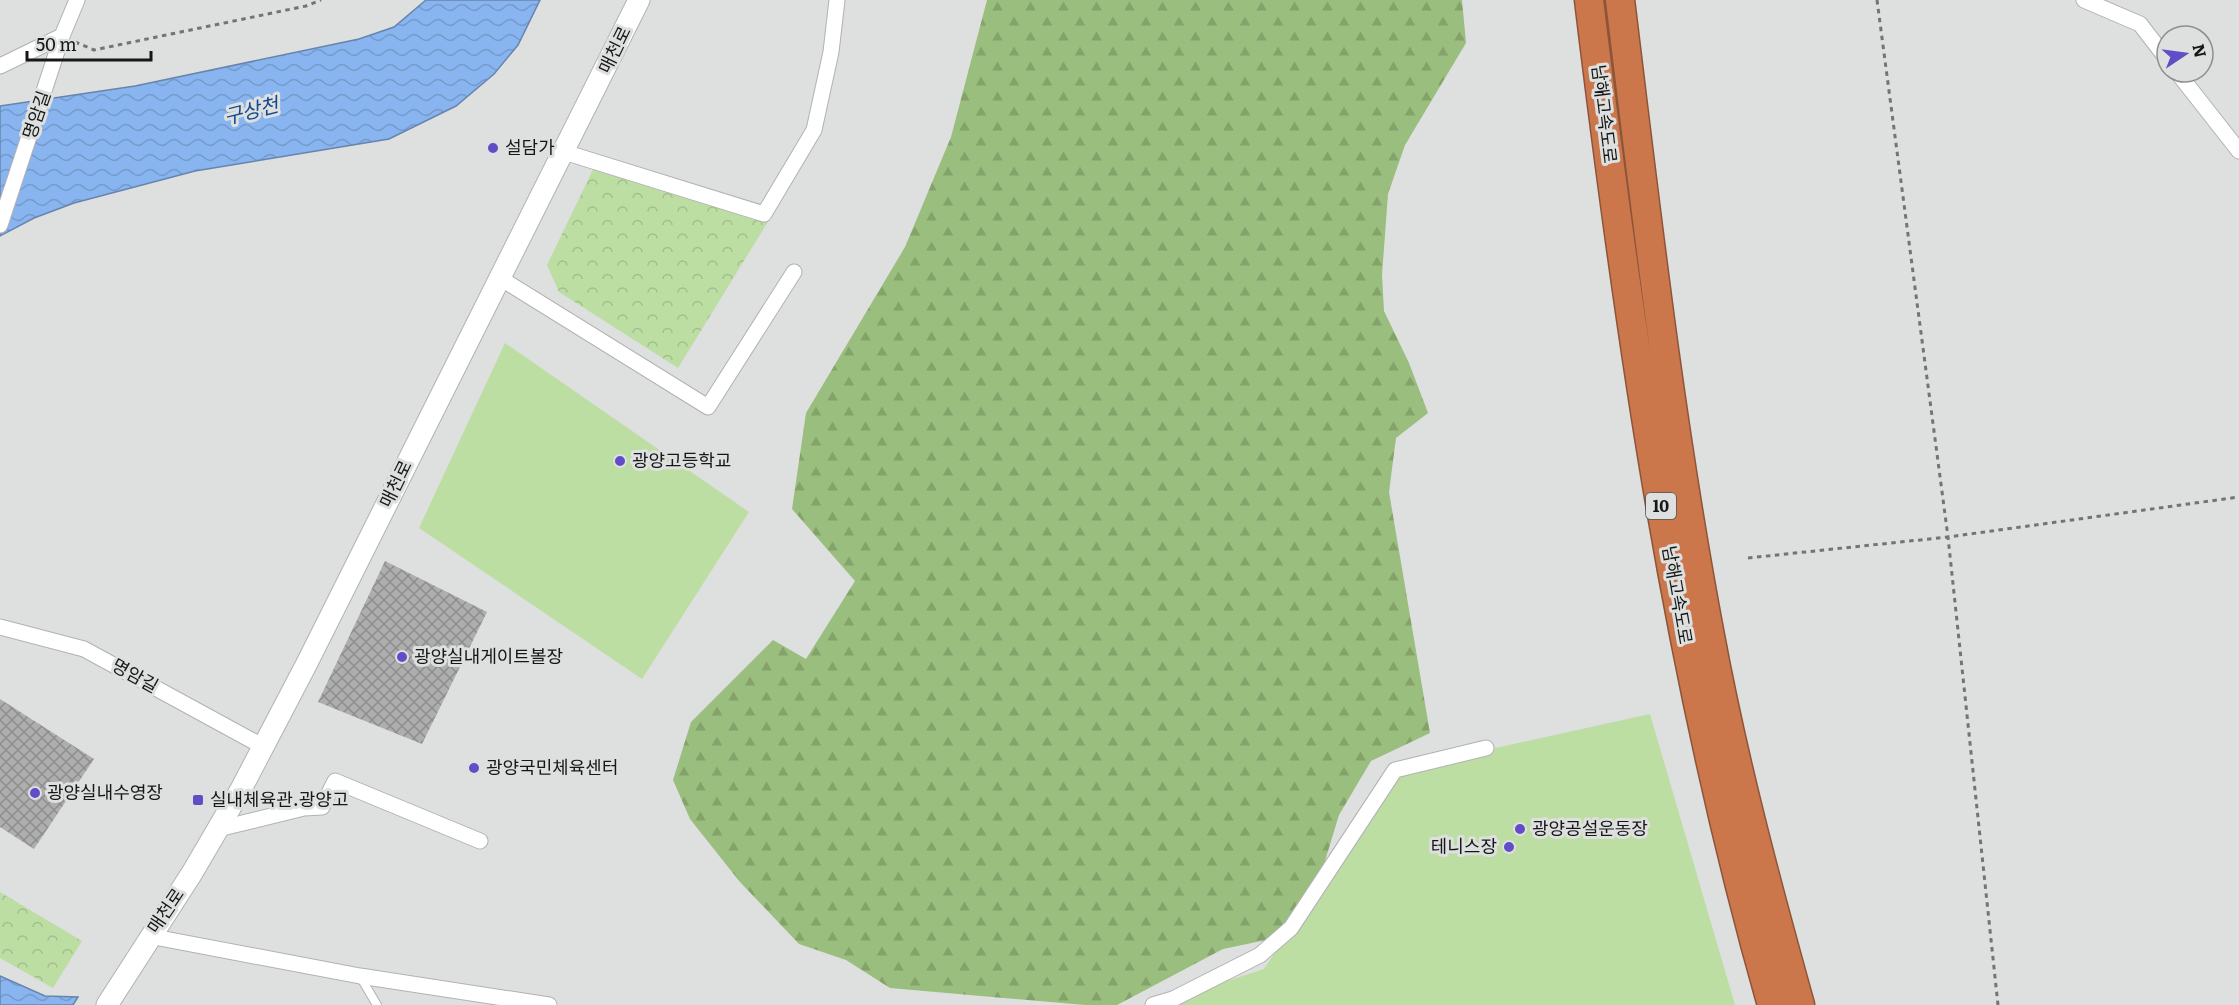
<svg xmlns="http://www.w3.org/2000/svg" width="2239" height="1005" font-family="Literata,'Noto Sans KR',serif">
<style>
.forest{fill:url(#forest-firs)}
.park{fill:url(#park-crowns)}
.pitch{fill:#bddea3}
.water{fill:url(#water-waves);stroke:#6685ae;stroke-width:1.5}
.building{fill:url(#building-cross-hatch)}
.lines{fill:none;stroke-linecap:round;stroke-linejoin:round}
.lane-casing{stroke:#b1b2b3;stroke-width:10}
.street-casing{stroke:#b1b2b3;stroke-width:17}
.secondary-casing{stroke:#b1b2b3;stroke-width:23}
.highway-casing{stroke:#8c5539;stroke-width:31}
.path{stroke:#737474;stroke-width:3;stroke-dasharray:4.5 4.5;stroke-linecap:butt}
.lane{stroke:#fff;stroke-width:8}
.street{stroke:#fff;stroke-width:15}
.secondary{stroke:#fff;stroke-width:21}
.highway{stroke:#cb774b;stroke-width:28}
.poi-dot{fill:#614ec7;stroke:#dedfdf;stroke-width:2}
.labels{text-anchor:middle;stroke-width:6;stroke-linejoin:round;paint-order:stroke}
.shield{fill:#dedfdf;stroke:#525353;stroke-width:1.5}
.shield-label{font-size:16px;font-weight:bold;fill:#161717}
.street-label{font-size:18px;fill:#161717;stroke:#dedfdf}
.poi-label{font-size:18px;fill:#161717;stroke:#dedfdf;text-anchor:start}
.water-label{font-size:20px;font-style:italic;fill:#104a8e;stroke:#dedfdf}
</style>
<defs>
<pattern id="forest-firs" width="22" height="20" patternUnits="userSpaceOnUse" patternTransform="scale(1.5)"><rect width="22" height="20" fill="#9abe7d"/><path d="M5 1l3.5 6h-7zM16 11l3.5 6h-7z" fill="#84a36b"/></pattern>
<pattern id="park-crowns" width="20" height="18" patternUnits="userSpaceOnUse" patternTransform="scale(1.5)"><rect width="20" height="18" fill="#bddea3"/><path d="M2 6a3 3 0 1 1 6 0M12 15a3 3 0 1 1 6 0" fill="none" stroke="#a2be8c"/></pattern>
<pattern id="water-waves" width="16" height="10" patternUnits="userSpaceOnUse" patternTransform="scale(1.5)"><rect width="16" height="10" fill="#88b4ef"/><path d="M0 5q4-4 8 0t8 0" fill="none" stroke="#759acc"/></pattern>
<pattern id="building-cross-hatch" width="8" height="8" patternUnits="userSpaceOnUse" patternTransform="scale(1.5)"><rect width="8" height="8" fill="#afaeae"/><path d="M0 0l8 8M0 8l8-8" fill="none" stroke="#8d8d8d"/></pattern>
</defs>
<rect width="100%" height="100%" fill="#dedfdf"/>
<!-- forest -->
<path class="forest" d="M 987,0 L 1462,0 L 1466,43 L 1405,145 L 1388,194 L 1382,275 L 1384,311 L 1409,363 L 1428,413 L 1396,438 L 1389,492 L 1430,733 L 1371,761 L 1339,815 L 1317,887 L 1281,937 L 1223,949 L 1117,1005 L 1085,1005 L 890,988 L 846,960 L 799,944 L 740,882 L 690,819 L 673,780 L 691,722 L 773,640 L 806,659 L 855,581 L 792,509 L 806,413 L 905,247 L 951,137 Z"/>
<!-- park -->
<path class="park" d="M 599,157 L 774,212 L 678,368 L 559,292 L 547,265 Z
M 0,892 L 82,941 L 53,988 L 0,958 Z"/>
<!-- pitch -->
<path class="pitch" d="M 505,343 L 749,512 L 642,679 L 419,528 Z
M 1650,714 L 1735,1005 L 1153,1005 L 1264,969 L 1395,770 Z"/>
<!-- water -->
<path class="water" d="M 426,0 L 540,0 L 518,45 L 494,74 L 456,106 L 389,139 L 195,171 L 74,203 L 34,218 L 0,236 L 0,106 L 135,86 L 359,39 L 394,27 Z
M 0,976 L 45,996 L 78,997 L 73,1005 L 0,1005 Z"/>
<!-- building -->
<path class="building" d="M 385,561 L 487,612 L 422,744 L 318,702 Z
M 0,699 L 94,759 L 34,849 L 0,827 Z"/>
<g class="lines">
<defs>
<path id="lane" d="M 361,978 L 377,1005"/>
<path id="street" d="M 2084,0 L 2140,24 L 2167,59
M 62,36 L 77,0
M 0,66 L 62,36 L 0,225
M 2177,72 L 2239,151
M 564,152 L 764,214 L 814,130 L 831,52 L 837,0
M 500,278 L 708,407 L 794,272
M 0,627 L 84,649 L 262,746
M 218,829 L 304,808 L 322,807 L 335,781 L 480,841
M 149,936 L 360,976 L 549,1005
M 1153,1005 L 1173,999 L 1260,955 L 1291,928 L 1395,770 L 1486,748"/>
<path id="secondary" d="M 107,1005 L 192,873 L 240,791 L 306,665 L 639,0"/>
<path id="highway" d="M 1589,0 C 1630,338 1678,677 1772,1005
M 1620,0 C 1646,212 1670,425 1710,636 C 1733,760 1766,883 1800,1005"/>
</defs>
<!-- lane casing -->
<use href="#lane" class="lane-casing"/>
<!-- street casing -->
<use href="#street" class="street-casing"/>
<!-- secondary casing -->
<use href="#secondary" class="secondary-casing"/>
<!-- highway casing -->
<use href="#highway" class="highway-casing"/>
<!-- path -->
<path class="path" d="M 1877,0 L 1948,537 L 1998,1005
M 75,42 L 94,50 L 306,6 L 321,0
M 1748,558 L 1948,537 L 2239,497"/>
<!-- lane -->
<use href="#lane" class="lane"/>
<!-- street -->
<use href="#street" class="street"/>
<!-- secondary -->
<use href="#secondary" class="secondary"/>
<!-- highway -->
<use href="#highway" class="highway"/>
</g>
<!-- markers -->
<g class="poi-dot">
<circle cx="493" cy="148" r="6"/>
<circle cx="620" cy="461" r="6"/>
<circle cx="402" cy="657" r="6"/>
<circle cx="474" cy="768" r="6"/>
<circle cx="35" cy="793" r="6"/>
<rect x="192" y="794" width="12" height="12" rx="3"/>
<circle cx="1520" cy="829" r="6"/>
<circle cx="1509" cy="847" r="6"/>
</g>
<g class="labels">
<!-- shield labels -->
<rect class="shield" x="1646" y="493" width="30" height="26" rx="4.5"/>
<g class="shield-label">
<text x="1661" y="512">10</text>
</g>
<!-- street labels -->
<g class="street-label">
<text transform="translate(615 50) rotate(-64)" y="6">매천로</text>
<text transform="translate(1604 114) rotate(83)" y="6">남해고속도로</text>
<text transform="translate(37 115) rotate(-71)" y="6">명암길</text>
<text transform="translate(396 484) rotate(-64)" y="6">매천로</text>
<text transform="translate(1677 595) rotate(80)" y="6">남해고속도로</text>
<text transform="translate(135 676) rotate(29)" y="6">명암길</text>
<text transform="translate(166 911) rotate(-56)" y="6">매천로</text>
</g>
<!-- poi labels -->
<g class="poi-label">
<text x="505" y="154">설담가</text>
<text x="632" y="467">광양고등학교</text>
<text x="414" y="663">광양실내게이트볼장</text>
<text x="486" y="774">광양국민체육센터</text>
<text x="47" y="799">광양실내수영장</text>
<text x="210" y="806">실내체육관.광양고</text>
<text x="1532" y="835">광양공설운동장</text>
<text x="1497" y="853" text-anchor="end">테니스장</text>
</g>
<!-- water labels -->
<g class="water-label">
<text transform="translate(251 111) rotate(-14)" y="7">구상천</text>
</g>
</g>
<!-- north arrow -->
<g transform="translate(2185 54) rotate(77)"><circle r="28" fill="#dedfdf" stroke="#8e8f8f" stroke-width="1.5"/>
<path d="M0-4.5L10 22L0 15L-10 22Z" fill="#614ec7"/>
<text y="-9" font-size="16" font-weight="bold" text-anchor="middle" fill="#161717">N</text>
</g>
<!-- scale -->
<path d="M27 51v9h124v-9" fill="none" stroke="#161717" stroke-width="3"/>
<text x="36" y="51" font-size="18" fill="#161717" stroke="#dedfdf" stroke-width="4.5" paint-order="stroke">50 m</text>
</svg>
